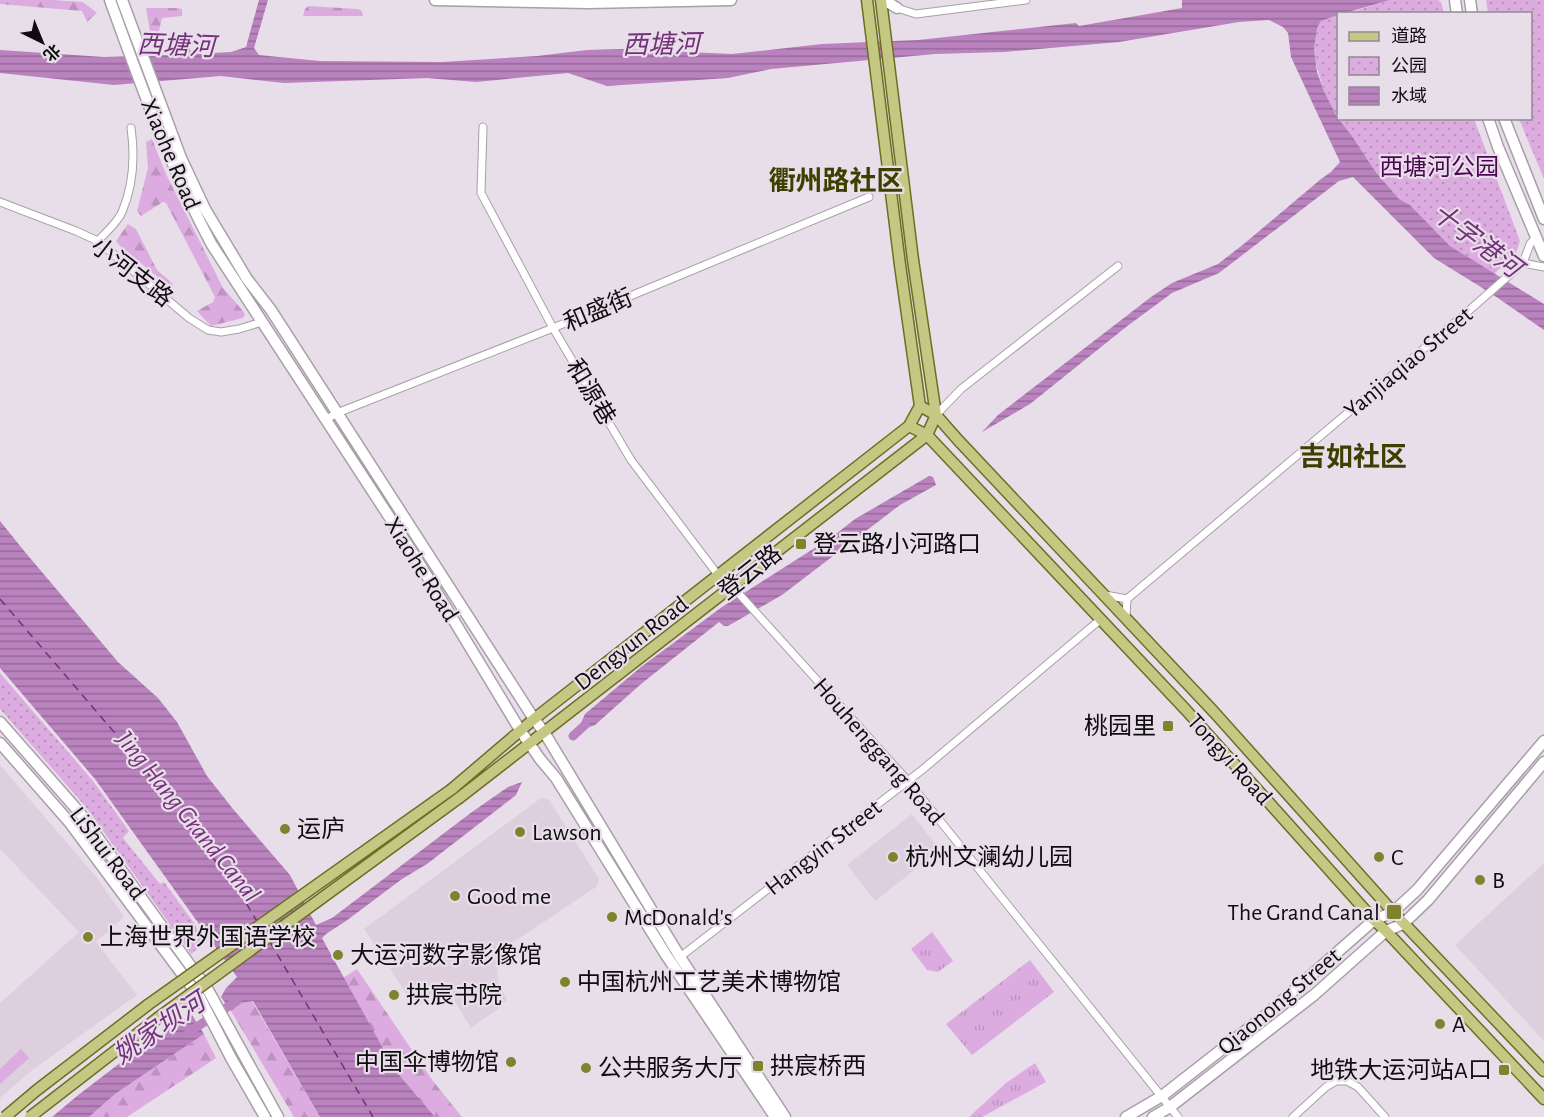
<svg xmlns="http://www.w3.org/2000/svg" width="1544" height="1117" font-family="'Alegreya Sans','Noto Sans SC',sans-serif">
<style>
.built{fill:#decfdf}
.grass{fill:url(#grass-tufts)}
.forest{fill:url(#forest-firs)}
.park{fill:url(#park-dots)}
.pitch{fill:#dcace0}
.water{fill:url(#water-rules)}
.lines{fill:none;stroke-linecap:round;stroke-linejoin:round}
.canal{stroke:#ba83bf;stroke-width:9}
.ferry{stroke:#74317a;stroke-width:1.5;stroke-dasharray:8 6;stroke-linecap:butt}
.street-casing{stroke:#a89fa9;stroke-width:9}
.secondary-casing{stroke:#a89fa9;stroke-width:13}
.primary-casing{stroke:#6c6e24;stroke-width:13}
.street{stroke:#fff;stroke-width:7}
.secondary{stroke:#fff;stroke-width:10}
.primary{stroke:#c5c882;stroke-width:10}
.primary-bridge-casing{stroke:#6c6e24;stroke-width:13;stroke-linecap:butt}
.primary-bridge{stroke:#c5c882;stroke-width:10}
.poi-dot{fill:#7f832d;stroke:#e8dee9;stroke-width:2}
.labels{text-anchor:middle;stroke-width:4.5;stroke-linejoin:round;paint-order:stroke}
.street-label{font-size:24px;fill:#0f0c0f;stroke:#e8dee9}
.park-label{font-size:24px;fill:#4c0552;stroke:#e8dee9}
.poi-label{font-size:24px;fill:#0f0c0f;stroke:#e8dee9;text-anchor:start}
.water-label{font-size:26px;font-style:italic;fill:#74317a;stroke:#e8dee9}
.quarter-label{font-size:27px;font-weight:bold;fill:#3d3f00;stroke:#e8dee9}
</style>
<defs>
<pattern id="grass-tufts" width="24" height="20" patternUnits="userSpaceOnUse" patternTransform="scale(1.5)"><rect width="24" height="20" fill="#dcace0"/><path d="M3 7l-1-3M5 7V3M7 7l1-3M15 17l-1-3M17 17v-4M19 17l1-3" fill="none" stroke="#bc93bf"/></pattern>
<pattern id="forest-firs" width="22" height="20" patternUnits="userSpaceOnUse" patternTransform="scale(1.5)"><rect width="22" height="20" fill="#dcace0"/><path d="M5 1l3.5 6h-7zM16 11l3.5 6h-7z" fill="#bc93bf"/></pattern>
<pattern id="park-dots" width="8" height="8" patternUnits="userSpaceOnUse" patternTransform="scale(1.5)"><rect width="8" height="8" fill="#dcace0"/><path d="M2 2h.1M6 6h.1" fill="none" stroke="#bc93bf" stroke-width="1.8" stroke-linecap="round"/></pattern>
<pattern id="water-rules" width="6" height="5" patternUnits="userSpaceOnUse" patternTransform="scale(1.5)"><rect width="6" height="5" fill="#ba83bf"/><path d="M0 2.5h6" fill="none" stroke="#966a9a"/></pattern>
</defs>
<rect width="100%" height="100%" fill="#e8dee9"/>
<!-- built -->
<path class="built" d="M 0,765 L 98,879 L 124,917 L 96,942 L 137,995 L 31,1071 L 0,1098 L 0,1003 L 79,932 L 0,849 Z
M 541,798 L 549,800 L 599,879 L 596,887 L 496,954 L 498,981 L 507,1000 L 499,1008 L 471,1028 L 446,987 L 415,1007 L 364,929 Z
M 912,814 L 940,850 L 875,901 L 847,865 Z
M 1544,863 L 1544,1041 L 1455,945 Z"/>
<!-- grass -->
<path class="grass" d="M 932,932 L 953,961 L 938,972 L 927,970 L 911,949 Z
M 1030,960 L 1054,992 L 972,1055 L 946,1024 Z
M 1035,1063 L 1046,1082 L 982,1117 L 969,1117 L 1006,1083 Z"/>
<!-- forest -->
<path class="forest" d="M 0,0 L 53,0 L 83,2 L 97,13 L 87,22 L 82,11 L 0,4 Z
M 308,6 L 358,9 L 362,11 L 363,16 L 303,16 L 305,9 Z
M 146,8 L 177,8 L 182,9 L 182,16 L 162,18 L 159,31 L 156,33 L 150,32 Z
M 152,139 L 166,174 L 223,288 L 243,311 L 245,314 L 243,318 L 211,326 L 197,311 L 213,302 L 215,297 L 166,203 L 163,202 L 141,216 L 137,211 L 148,168 L 146,142 Z
M 128,224 L 136,229 L 157,270 L 173,284 L 170,287 L 121,247 L 116,241 Z
M 357,969 L 433,1081 L 462,1117 L 435,1117 L 395,1070 L 343,978 Z
M 252,1001 L 320,1117 L 294,1117 L 231,1011 L 241,1003 Z
M 204,1034 L 216,1058 L 127,1117 L 89,1117 L 115,1094 Z"/>
<!-- park -->
<path class="park" d="M 1390,0 L 1438,0 L 1441,2 L 1444,13 L 1345,14 Z
M 1486,0 L 1544,0 L 1544,179 L 1519,119 L 1530,118 L 1530,14 L 1488,13 Z
M 1338,15 L 1338,118 L 1474,119 L 1520,241 L 1516,253 L 1494,274 L 1450,246 L 1410,205 L 1399,199 L 1375,171 L 1352,136 L 1337,117 L 1324,91 L 1315,60 L 1314,50 L 1317,28 L 1321,21 Z
M 0,673 L 93,781 L 129,831 L 123,838 L 160,884 L 164,882 L 194,923 L 204,944 L 191,954 L 86,807 L 0,709 Z"/>
<!-- pitch -->
<path class="pitch" d="M 21,1049 L 29,1058 L 0,1084 L 0,1069 Z"/>
<!-- water -->
<path class="water" d="M 259,0 L 268,0 L 254,48 L 259,55 L 320,61 L 442,62 L 537,56 L 587,50 L 621,49 L 732,54 L 822,44 L 918,40 L 1076,23 L 1079,26 L 1182,8 L 1182,0 L 1390,0 L 1345,13 L 1338,14 L 1338,15 L 1321,21 L 1317,28 L 1314,50 L 1317,72 L 1324,91 L 1337,117 L 1352,136 L 1375,171 L 1399,199 L 1410,205 L 1450,246 L 1544,304 L 1544,330 L 1492,294 L 1434,258 L 1353,177 L 1339,181 L 1219,273 L 1172,293 L 1126,327 L 1030,404 L 982,432 L 998,415 L 1151,297 L 1172,283 L 1218,264 L 1245,243 L 1321,179 L 1331,172 L 1340,162 L 1291,57 L 1288,33 L 1283,27 L 1269,20 L 1239,22 L 1119,42 L 1004,52 L 935,54 L 771,69 L 728,78 L 607,86 L 568,73 L 476,82 L 427,78 L 284,83 L 221,76 L 114,85 L 0,73 L 0,50 L 104,57 L 172,55 L 179,41 L 189,43 L 191,54 L 231,52 L 246,47 Z
M 929,476 L 933,477 L 936,485 L 900,505 L 782,595 L 728,626 L 724,626 L 719,622 L 641,684 L 595,725 L 577,732 L 585,714 L 641,667 L 722,607 L 832,537 L 855,519 Z
M 0,521 L 25,552 L 118,662 L 158,698 L 177,722 L 207,776 L 233,809 L 290,875 L 316,925 L 332,918 L 472,812 L 508,787 L 522,782 L 516,795 L 427,864 L 402,879 L 346,921 L 326,934 L 322,938 L 395,1070 L 435,1117 L 320,1117 L 253,1001 L 241,1003 L 231,1011 L 221,997 L 226,988 L 237,977 L 95,779 L 0,668 Z
M 192,1015 L 204,1034 L 115,1094 L 89,1117 L 52,1117 L 77,1096 L 146,1043 Z"/>
<g class="lines">
<!-- canal -->
<path class="canal" d="M 573,736 L 585,725
M 189,1032 L 238,1000"/>
<!-- ferry -->
<path class="ferry" d="M 0,599 L 132,753 L 240,893 L 258,923
M 270,942 L 373,1117"/>
<defs>
<path id="street" d="M 897,8 L 916,14 L 1026,0
M 483,127 L 481,193 L 553,328 L 631,460 L 718,575
M 0,202 L 76,231 L 98,241 L 189,318 L 208,330 L 221,332 L 239,329 L 262,322
M 98,241 C 106,232 118,222 122,212 C 133,186 135,156 131,128
M 1523,263 L 1544,267
M 936,415 L 961,389 L 1118,266
M 325,420 L 337,413 L 553,328 L 869,197
M 732,586 L 908,781 L 1178,1117
M 1105,595 L 1127,599
M 1126,617 L 1127,599 L 1465,314 L 1523,263 L 1530,244 L 1536,237
M 680,957 L 922,770 L 1101,619
M 1293,1117 L 1326,1087 L 1336,1081 L 1347,1081 L 1358,1087 L 1385,1117"/>
<path id="secondary" d="M 110,0 C 140,83 170,167 212,245 L 416,558 L 520,730 L 540,759 L 556,778 L 666,955 L 775,1117
M 122,0 L 181,158 L 205,209 L 247,279 L 271,310 L 534,719 L 544,732 L 680,957 L 785,1117
M 435,0 L 588,3 L 731,0
M 884,0 L 897,8
M 1455,0 L 1457,14
M 1470,0 L 1472,14
M 1488,118 L 1498,147 L 1544,256
M 1504,118 L 1544,219
M 0,722 L 80,813 L 208,990 L 278,1117
M 0,743 L 70,823 L 200,998 L 231,1058 L 265,1117
M 1126,1117 L 1162,1096 L 1267,1014 L 1374,920 L 1393,912 L 1417,890 L 1544,741
M 1153,1117 L 1170,1107 L 1314,995 L 1386,931 L 1403,924 L 1428,900 L 1544,762"/>
<path id="primary" d="M 920,406 L 936,415 L 958,440 L 1214,712 L 1393,912 L 1544,1071
M 909,426 L 927,435 L 1186,710 L 1374,920 L 1386,931 L 1544,1099
M 452,789 L 534,719 L 909,426 L 920,406 L 900,265 L 867,0
M 459,798 L 927,435 L 936,415 L 913,260 L 881,0"/>
</defs>
<!-- street casing -->
<use href="#street" class="street-casing"/>
<!-- secondary casing -->
<use href="#secondary" class="secondary-casing"/>
<!-- primary casing -->
<use href="#primary" class="primary-casing"/>
<!-- street -->
<use href="#street" class="street"/>
<!-- secondary -->
<use href="#secondary" class="secondary"/>
<!-- primary -->
<use href="#primary" class="primary"/>
<defs>
<path id="primary-bridge" d="M 5,1117 L 37,1090 L 149,1004 L 452,789
M 30,1117 L 159,1017 L 459,798"/>
</defs>
<!-- primary-bridge casing -->
<use href="#primary-bridge" class="primary-bridge-casing"/>
<!-- primary-bridge -->
<use href="#primary-bridge" class="primary-bridge"/>
</g>
<!-- markers -->
<g class="poi-dot">
<rect x="795" y="538" width="12" height="12" rx="3"/>
<rect x="1162" y="720" width="12" height="12" rx="3"/>
<circle cx="285" cy="829" r="6"/>
<circle cx="520" cy="832" r="6"/>
<circle cx="893" cy="857" r="6"/>
<circle cx="1379" cy="857" r="6"/>
<circle cx="1480" cy="880" r="6"/>
<circle cx="455" cy="896" r="6"/>
<rect x="1386" y="904" width="16" height="16" rx="3"/>
<circle cx="612" cy="917" r="6"/>
<circle cx="88" cy="937" r="6"/>
<circle cx="338" cy="955" r="6"/>
<circle cx="565" cy="982" r="6"/>
<circle cx="394" cy="995" r="6"/>
<circle cx="1440" cy="1024" r="6"/>
<circle cx="511" cy="1062" r="6"/>
<rect x="752" y="1060" width="12" height="12" rx="3"/>
<circle cx="586" cy="1068" r="6"/>
<rect x="1498" y="1064" width="12" height="12" rx="3"/>
</g>
<g class="labels">
<!-- street labels -->
<g class="street-label">
<text transform="translate(171 154) rotate(67)" y="8">Xiaohe Road</text>
<text transform="translate(132 272) rotate(38)" y="8">小河支路</text>
<text transform="translate(598 310) rotate(-23)" y="8">和盛街</text>
<text transform="translate(1408 362) rotate(-40)" y="8">Yanjiaqiao Street</text>
<text transform="translate(591 392) rotate(59)" y="8">和源巷</text>
<text transform="translate(422 569) rotate(58)" y="8">Xiaohe Road</text>
<text transform="translate(750 572) rotate(-38)" y="8">登云路</text>
<text transform="translate(631 643) rotate(-38)" y="8">Dengyun Road</text>
<text transform="translate(879 751) rotate(49)" y="8">Houhenggang Road</text>
<text transform="translate(1230 759) rotate(48)" y="8">Tongyi Road</text>
<text transform="translate(823 847) rotate(-38)" y="8">Hangyin Street</text>
<text transform="translate(108 853) rotate(53)" y="8">LiShui Road</text>
<text transform="translate(1279 1001) rotate(-40)" y="8">Qiaonong Street</text>
</g>
<!-- park labels -->
<g class="park-label">
<text x="1439" y="175">西塘河公园</text>
</g>
<!-- poi labels -->
<g class="poi-label">
<text x="813" y="552">登云路小河路口</text>
<text x="1156" y="734" text-anchor="end">桃园里</text>
<text x="297" y="837">运庐</text>
<text x="532" y="840">Lawson</text>
<text x="905" y="865">杭州文澜幼儿园</text>
<text x="1391" y="865">C</text>
<text x="1492" y="888">B</text>
<text x="467" y="904">Good me</text>
<text x="1380" y="920" text-anchor="end">The Grand Canal</text>
<text x="624" y="925">McDonald's</text>
<text x="100" y="945">上海世界外国语学校</text>
<text x="350" y="963">大运河数字影像馆</text>
<text x="577" y="990">中国杭州工艺美术博物馆</text>
<text x="406" y="1003">拱宸书院</text>
<text x="1452" y="1032">A</text>
<text x="499" y="1070" text-anchor="end">中国伞博物馆</text>
<text x="770" y="1074">拱宸桥西</text>
<text x="598" y="1076">公共服务大厅</text>
<text x="1492" y="1078" text-anchor="end">地铁大运河站A口</text>
</g>
<!-- water labels -->
<g class="water-label">
<text transform="translate(661 44) rotate(-1)" y="9">西塘河</text>
<text transform="translate(176 45) rotate(2)" y="9">西塘河</text>
<text transform="translate(1477 240) rotate(37)" y="9">十字港河</text>
<text transform="translate(189 816) rotate(51)" y="9">Jing Hang Grand Canal</text>
<text transform="translate(159 1028) rotate(-34)" y="9">姚家坝河</text>
</g>
<!-- quarter labels -->
<g class="quarter-label">
<text x="836" y="190">衢州路社区</text>
<text x="1353" y="466">吉如社区</text>
</g>
</g>
<!-- legend -->
<rect x="1337" y="12" width="195" height="108" fill="#e8dee9" stroke="#918a92" stroke-width="1.5"/>
<rect x="1349" y="32" width="30" height="9" fill="#c5c882" stroke="#918a92" stroke-width="1.5"/>
<text x="1391" y="42" font-size="18" fill="#0f0c0f">道路</text>
<rect x="1349" y="57" width="30" height="18" fill="url(#park-dots)" stroke="#918a92" stroke-width="1.5"/>
<text x="1391" y="72" font-size="18" fill="#0f0c0f">公园</text>
<rect x="1349" y="87" width="30" height="18" fill="url(#water-rules)" stroke="#918a92" stroke-width="1.5"/>
<text x="1391" y="102" font-size="18" fill="#0f0c0f">水域</text>
<!-- north arrow -->
<g transform="translate(42 42) rotate(137)" stroke="#e8dee9" stroke-width="4.5" paint-order="stroke">
<path d="M0-4.5L10 22L0 15L-10 22Z" fill="#0f0c0f"/>
<text y="-9" font-size="16" font-weight="bold" text-anchor="middle" fill="#0f0c0f">北</text>
</g>
</svg>
